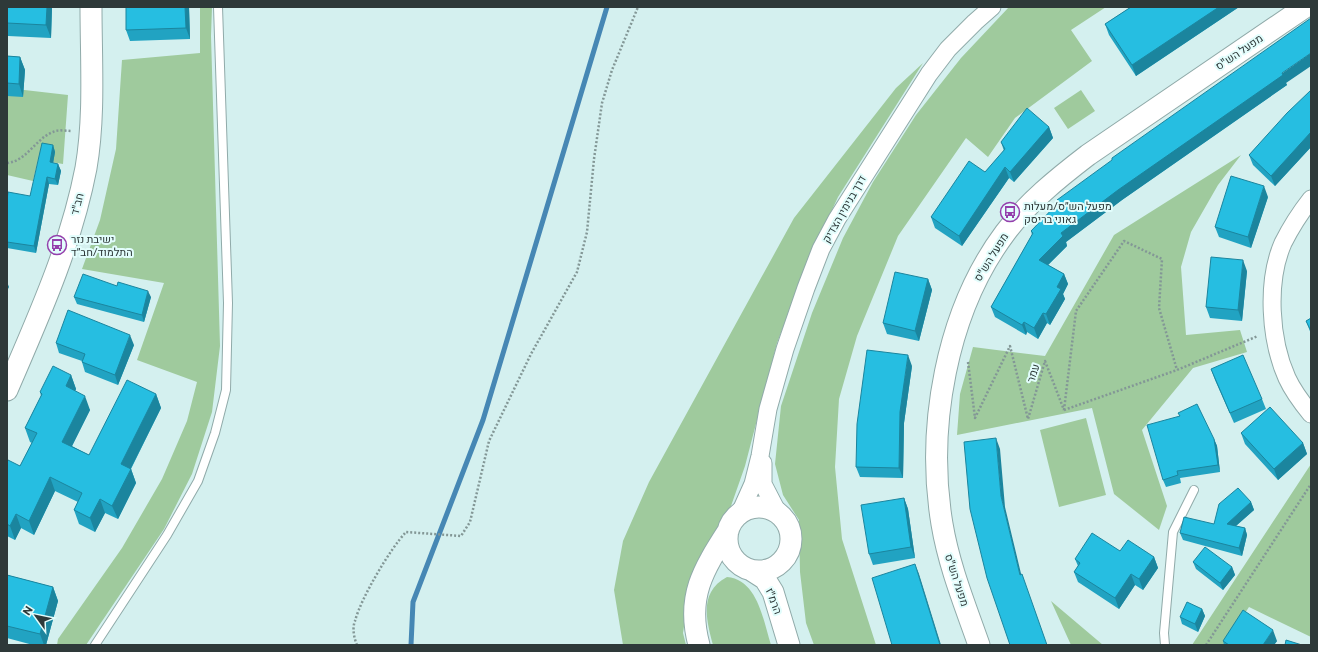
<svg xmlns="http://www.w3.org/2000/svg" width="1318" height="652" font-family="Commissioner,Heebo,sans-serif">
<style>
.green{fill:#9fca9d}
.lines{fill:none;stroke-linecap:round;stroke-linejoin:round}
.stream{stroke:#4687b4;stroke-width:5}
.service-casing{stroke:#90aaa9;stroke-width:10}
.minor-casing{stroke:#90aaa9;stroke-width:19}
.tertiary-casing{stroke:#90aaa9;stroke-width:23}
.path{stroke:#839796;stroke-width:2.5;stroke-dasharray:2 2;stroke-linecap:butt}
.service{stroke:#fff;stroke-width:8}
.minor{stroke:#fff;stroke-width:17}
.tertiary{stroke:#fff;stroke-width:21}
.wall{fill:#21a3c2}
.shaded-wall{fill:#1b859e}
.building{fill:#26bee1;stroke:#1b859e}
.labels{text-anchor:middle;stroke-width:4;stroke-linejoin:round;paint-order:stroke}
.street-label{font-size:11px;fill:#2e3939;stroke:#e2fdfc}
.poi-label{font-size:11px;fill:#2e3939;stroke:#e2fdfc;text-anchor:start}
</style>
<rect width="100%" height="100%" fill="#d4f0ef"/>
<!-- green -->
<path class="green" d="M 200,7 L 212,7 L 211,36 L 220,346 L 212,412 L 192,474 L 164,529 L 86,645 L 57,645 L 58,639 L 122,548 L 162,479 L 187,421 L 197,382 L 137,360 L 164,283 L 82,269 L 100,220 L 116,149 L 122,60 L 200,53 Z
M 1009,7 L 1106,7 L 1071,30 L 1092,61 L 1015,118 L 988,157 L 966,138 L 898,236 L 857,336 L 839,399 L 835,467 L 842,539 L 876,645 L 814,645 L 806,623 L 800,572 L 799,520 L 783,495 L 775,464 L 781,406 L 812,313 L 843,238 L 873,182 L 916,115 L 961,58 Z
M 923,63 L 838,197 L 809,260 L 777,343 L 745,466 L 731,506 L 706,549 L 690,588 L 683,633 L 686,645 L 623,645 L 614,590 L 623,541 L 649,482 L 794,218 L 896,88 Z
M 7,88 L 68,95 L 63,164 L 38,160 L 33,181 L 7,175 Z
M 1081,90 L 1095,111 L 1068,129 L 1054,108 Z
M 1241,155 L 1218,185 L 1191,232 L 1181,267 L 1186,335 L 1240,330 L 1247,352 L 1193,368 L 1142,430 L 1167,506 L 1159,530 L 1114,494 L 1092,408 L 957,435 L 960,394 L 973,347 L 1045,356 L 1114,235 Z
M 1086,418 L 1106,495 L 1059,507 L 1040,430 Z
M 1311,464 L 1311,637 L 1249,607 L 1224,645 L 1192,645 Z
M 727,577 C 758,580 763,620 771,645 L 713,645 C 706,619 699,592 727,577 Z
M 1051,601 L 1103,645 L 1071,645 Z"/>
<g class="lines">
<!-- stream -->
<path class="stream" d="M 411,645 L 413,602 L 483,420 L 607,7"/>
<defs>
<path id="service" d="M 95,645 L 167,535 L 198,481 L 215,433 L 226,390 L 228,303 L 218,7
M 1165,645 L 1164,633 L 1173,532 L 1194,490"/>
<path id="minor" d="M 1311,199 C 1300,213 1291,227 1283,243 C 1266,282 1270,340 1287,378 C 1293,391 1302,403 1311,414
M 763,463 L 763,484 L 778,513
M 740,513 L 753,484 L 760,456 L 768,409 L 785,349 L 806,288 L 821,249 L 837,219 L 929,74 L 948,49 L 975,22 L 992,7"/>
<path id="tertiary" d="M 7,390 C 38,318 71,246 86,168 C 95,116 91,60 91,7
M727 539a32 32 0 1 1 64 0a32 32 0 1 1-64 0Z
M 751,570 L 765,579 L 773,592 L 789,645
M 699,645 C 686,597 703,570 728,531
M 979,645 C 965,605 949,566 942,524 C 926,428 946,312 1005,233 C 1027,203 1058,178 1088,155 L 1305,7"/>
</defs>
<!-- service casing -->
<use href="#service" class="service-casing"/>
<!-- minor casing -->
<use href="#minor" class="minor-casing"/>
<!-- tertiary casing -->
<use href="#tertiary" class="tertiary-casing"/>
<!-- path -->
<path class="path" d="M 7,163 C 27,161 35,139 53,132 C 58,129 66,131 72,131
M 968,362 L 975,418 L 1010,346 L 1028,419 L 1045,361 L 1064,410
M 1064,410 L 1076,311 L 1124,241 L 1162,259 L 1159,308 L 1177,370
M 1064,410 L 1177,370 L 1258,336
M 357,645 C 354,638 352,628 355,621 C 361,598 390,549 406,532 L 461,536 L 470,522 L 489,441 L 531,354 L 577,272 L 587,232 L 594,159 L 602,103 L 612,70 L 638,7
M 1206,645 L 1311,484"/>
<!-- service -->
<use href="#service" class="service"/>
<!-- minor -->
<use href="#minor" class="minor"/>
<!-- tertiary -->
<use href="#tertiary" class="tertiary"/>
</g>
<!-- wall -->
<path class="wall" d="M 7,7 L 52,7 L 51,38 L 8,36 L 7,47 Z
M 126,7 L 189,7 L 190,39 L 130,41 L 126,30 Z
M 1131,7 L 1239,7 L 1136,76 L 1109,35 L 1105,24 Z
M 7,56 L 20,57 L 25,70 L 23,97 L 7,96 Z
M 1286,83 L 1287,85 L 1122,200 L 1066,242 L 1067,246 L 1048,265 L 1064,274 L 1068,284 L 1063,294 L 1065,299 L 1050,325 L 1047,323 L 1038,339 L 1027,332 L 1026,335 L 995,317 L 991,307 L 1032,235 L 1031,231 L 1059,203 L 1057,200 Z
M 1311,90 L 1311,147 L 1275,186 L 1253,165 L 1249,155 Z
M 1049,127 L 1053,138 L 1014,182 L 1009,178 L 962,246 L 935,228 L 931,217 L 985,172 L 1004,151 L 1001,142 Z
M 53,145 L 55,152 L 53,163 L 58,164 L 61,171 L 58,185 L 49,184 L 36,253 L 7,248 L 7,200 L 30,196 Z
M 1268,197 L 1251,248 L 1219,237 L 1215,227 Z
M 1247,271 L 1242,321 L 1210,318 L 1206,307 Z
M 928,279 L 932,290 L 919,341 L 887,334 L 883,323 Z
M 74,297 L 151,297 L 144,322 L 77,304 Z
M 1311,318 L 1311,334 L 1306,321 Z
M 56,343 L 134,345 L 118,385 L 85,372 L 82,362 L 82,361 L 59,353 Z
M 912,366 L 904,423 L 903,478 L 860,477 L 856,467 Z
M 1211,369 L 1262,399 L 1266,409 L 1234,423 L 1215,380 Z
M 71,375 L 76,389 L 75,391 L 90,410 L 72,446 L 89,455 L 156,394 L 161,408 L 131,469 L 136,483 L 118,519 L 105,513 L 95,532 L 79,524 L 74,510 L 78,502 L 55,491 L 34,535 L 21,528 L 15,540 L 7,536 L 7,462 L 20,466 L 32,443 L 30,442 L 25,428 L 41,396 L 40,392 Z
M 1241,433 L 1303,443 L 1307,454 L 1278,480 L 1245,444 Z
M 1214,439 L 1217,446 L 1220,472 L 1180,478 L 1181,483 L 1166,487 L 1163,480 Z
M 904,498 L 908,509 L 915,558 L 873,565 L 869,554 Z
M 1251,502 L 1254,510 L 1236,526 L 1245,528 L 1247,535 L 1242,556 L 1183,540 L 1180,533 L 1214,524 Z
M 1120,551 L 1154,557 L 1158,568 L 1143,590 L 1135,585 L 1119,609 L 1078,582 L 1074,572 L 1078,566 L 1075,559 Z
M 1193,562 L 1232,567 L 1235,575 L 1223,590 L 1196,569 Z
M 7,575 L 53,587 L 58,601 L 46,645 L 33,645 L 7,638 Z
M 1202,609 L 1205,616 L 1198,632 L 1182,624 L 1180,617 Z
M 1223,641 L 1277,641 L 1274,645 L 1224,645 Z"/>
<!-- shaded-wall -->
<path class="shaded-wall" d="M 47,7 L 52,7 L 51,38 L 46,25 Z
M 185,7 L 189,7 L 190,39 L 186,28 Z
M 1219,7 L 1239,7 L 1136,76 L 1132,65 Z
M 1311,53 L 1311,66 L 1286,83 L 1287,85 L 1122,200 L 1066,242 L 1067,246 L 1043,270 L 1039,260 L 1061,233 L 1118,190 Z
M 20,57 L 25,70 L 23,97 L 19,84 Z
M 1049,127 L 1053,138 L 1014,182 L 1010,172 Z
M 1311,132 L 1311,147 L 1275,186 L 1271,176 Z
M 53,145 L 55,152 L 52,169 L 50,162 Z
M 58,164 L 61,171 L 58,185 L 55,179 Z
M 1005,167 L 1009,178 L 962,246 L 959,236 Z
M 47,177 L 49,184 L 36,253 L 34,246 Z
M 1264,186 L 1268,197 L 1251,248 L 1248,237 Z
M 1243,260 L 1247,271 L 1242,321 L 1238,310 Z
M 1064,274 L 1068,284 L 1063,294 L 1065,299 L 1050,325 L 1046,314 L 1057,287 Z
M 928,279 L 932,290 L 919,341 L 915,331 Z
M 7,282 L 9,287 L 7,291 Z
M 148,291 L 151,297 L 144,322 L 142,315 Z
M 1043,313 L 1047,323 L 1038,339 L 1034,328 Z
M 1024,322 L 1027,332 L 1026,335 L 1022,325 Z
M 130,335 L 134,345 L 118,385 L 115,375 Z
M 908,355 L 912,366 L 904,423 L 903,478 L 899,468 L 900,412 Z
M 71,375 L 76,389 L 71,400 L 66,386 Z
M 156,394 L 161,408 L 126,478 L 121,464 Z
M 85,396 L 90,410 L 67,456 L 62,442 Z
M 996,438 L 1000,449 L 1005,507 L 1024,586 L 1020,575 L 1001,496 Z
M 1214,439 L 1217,446 L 1220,472 L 1218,465 Z
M 1303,443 L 1307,454 L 1278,480 L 1274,469 Z
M 131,469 L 136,483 L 118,519 L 112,506 Z
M 50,477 L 55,491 L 34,535 L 29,521 Z
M 904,498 L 908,509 L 915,558 L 911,547 Z
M 100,499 L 105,513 L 95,532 L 90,518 Z
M 1251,502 L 1254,510 L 1230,531 L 1227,524 Z
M 16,514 L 21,528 L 15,540 L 10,526 Z
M 1245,528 L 1247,535 L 1242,556 L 1239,548 Z
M 1154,557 L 1158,568 L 1143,590 L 1139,579 Z
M 915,564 L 919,574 L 941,645 L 940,645 Z
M 1232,567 L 1235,575 L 1223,590 L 1220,583 Z
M 1131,574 L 1135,585 L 1119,609 L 1115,598 Z
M 53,587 L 58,601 L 46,645 L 44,645 L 40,634 Z
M 1202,609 L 1205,616 L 1198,632 L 1195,624 Z
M 1273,630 L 1277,641 L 1274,645 L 1263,645 Z"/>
<!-- building -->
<path class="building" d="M 7,7 L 47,7 L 46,25 L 7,23 Z
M 126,7 L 185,7 L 186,28 L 126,30 Z
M 1131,7 L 1219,7 L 1132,65 L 1105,24 Z
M 1311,18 L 1311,53 L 1282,73 L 1283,75 L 1118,190 L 1061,233 L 1063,236 L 1039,260 L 1064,274 L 1057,287 L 1061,289 L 1046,314 L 1043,313 L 1034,328 L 1024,322 L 1022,325 L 991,307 L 1033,233 L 1031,231 L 1059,202 L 1057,200 L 1112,160 L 1112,158 Z
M 7,56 L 20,57 L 19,84 L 7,83 Z
M 1311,90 L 1311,132 L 1271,176 L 1249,155 L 1287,113 Z
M 1027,108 L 1049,127 L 1010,172 L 1005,167 L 959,236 L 931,217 L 969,161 L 985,172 L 1005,149 L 1001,142 Z
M 42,143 L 53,145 L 50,162 L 58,164 L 55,179 L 47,177 L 34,246 L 7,242 L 7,200 L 8,192 L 30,196 Z
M 1231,176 L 1264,186 L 1248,237 L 1215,227 Z
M 1211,257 L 1243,260 L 1238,310 L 1206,307 Z
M 895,272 L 928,279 L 915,331 L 883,323 Z
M 83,274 L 117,286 L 118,282 L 148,291 L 142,315 L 74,297 Z
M 68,310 L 130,335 L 115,375 L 82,362 L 85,354 L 56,343 Z
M 1311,318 L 1311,331 L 1306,321 Z
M 867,350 L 908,355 L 900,412 L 899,468 L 856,467 L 857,424 Z
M 1243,355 L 1262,399 L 1230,413 L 1211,369 Z
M 53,366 L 71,375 L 66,386 L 85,396 L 62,442 L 89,455 L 127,380 L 156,394 L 121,464 L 131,469 L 112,506 L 100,499 L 90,518 L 74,510 L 82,493 L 50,477 L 29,521 L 16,514 L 10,526 L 7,524 L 7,462 L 8,460 L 20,466 L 37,433 L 25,428 L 42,394 L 40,392 Z
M 1197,404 L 1214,439 L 1218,465 L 1177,471 L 1178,475 L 1163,480 L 1147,425 L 1180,416 L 1178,413 Z
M 1270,407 L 1303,443 L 1274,469 L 1241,433 Z
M 996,438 L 1001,496 L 1020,575 L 1022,574 L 1047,645 L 1010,645 L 987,578 L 970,509 L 964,442 Z
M 1238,488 L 1251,502 L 1227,524 L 1245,528 L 1239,548 L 1180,533 L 1184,517 L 1214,524 L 1219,504 Z
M 904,498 L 911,547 L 869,554 L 861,505 Z
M 1092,533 L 1120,551 L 1128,540 L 1154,557 L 1139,579 L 1131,574 L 1115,598 L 1074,572 L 1080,563 L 1075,559 Z
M 1205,547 L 1232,567 L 1220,583 L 1193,562 Z
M 915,564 L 940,645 L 892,645 L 872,578 Z
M 7,575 L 53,587 L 40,634 L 7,626 Z
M 1187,602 L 1202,609 L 1195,624 L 1180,617 Z
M 1243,610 L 1273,630 L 1263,645 L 1229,645 L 1223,641 Z
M 1286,640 L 1302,645 L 1285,645 Z"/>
<!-- icons -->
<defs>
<symbol id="bus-ring" viewBox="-11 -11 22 22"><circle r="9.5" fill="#e2fdfc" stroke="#943fac" stroke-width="1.5"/><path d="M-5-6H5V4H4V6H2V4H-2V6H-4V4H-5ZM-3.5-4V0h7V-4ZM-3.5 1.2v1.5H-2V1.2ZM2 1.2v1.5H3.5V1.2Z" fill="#943fac"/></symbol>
</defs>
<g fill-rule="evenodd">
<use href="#bus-ring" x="999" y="201" width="22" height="22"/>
<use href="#bus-ring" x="46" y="234" width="22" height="22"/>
</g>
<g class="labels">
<!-- street labels -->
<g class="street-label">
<text transform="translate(1239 52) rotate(-34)" y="4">מפעל הש"ס</text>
<text transform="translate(77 204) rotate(-75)" y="4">חב"ד</text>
<text transform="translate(844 209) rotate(-60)" y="4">דרך בנימין הצדיק</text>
<text transform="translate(991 257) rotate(-58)" y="4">מפעל הש"ס</text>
<text transform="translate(1033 373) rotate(-72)" y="4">עמר</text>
<text transform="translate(957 580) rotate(72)" y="4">מפעל הש"ס</text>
<text transform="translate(774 601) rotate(69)" y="4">הרמ"ז</text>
</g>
<!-- poi labels -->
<g class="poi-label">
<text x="1024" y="210">מפעל הש״ס/מעלות<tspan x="1024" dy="13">גאוני בריסק</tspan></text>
<text x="71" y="243">ישיבת נזר<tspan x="71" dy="13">התלמוד/חב״ד</tspan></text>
</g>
</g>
<!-- border -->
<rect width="1318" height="652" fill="none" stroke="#2e3939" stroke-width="16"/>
<!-- north arrow -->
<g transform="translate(36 616) rotate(303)" stroke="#e2fdfc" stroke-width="3" paint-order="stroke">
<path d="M0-3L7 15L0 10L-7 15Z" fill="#2e3939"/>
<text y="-6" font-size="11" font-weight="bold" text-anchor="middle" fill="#2e3939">N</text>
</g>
</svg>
